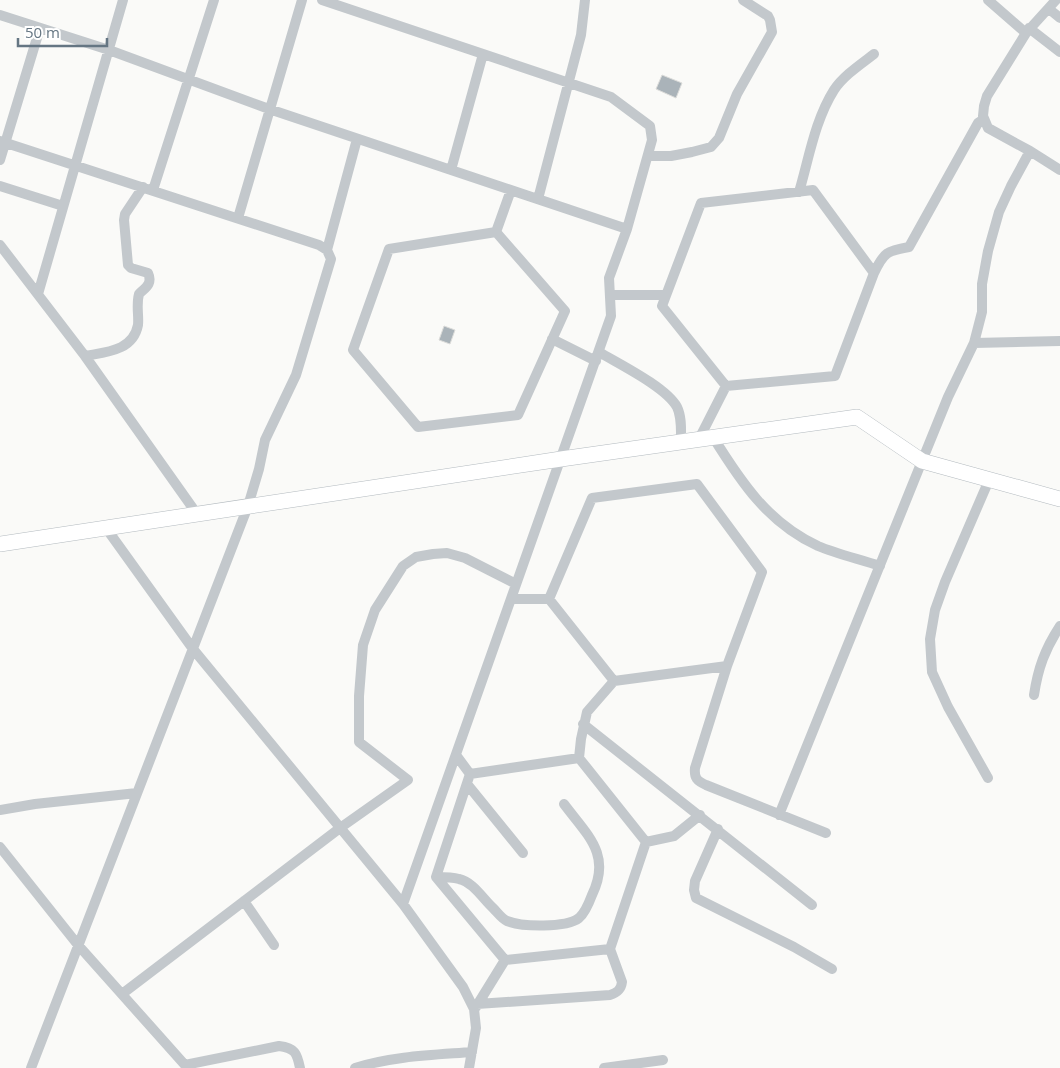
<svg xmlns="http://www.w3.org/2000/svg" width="1060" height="1068" font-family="'Open Sans',sans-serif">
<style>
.building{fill:#aab3b9;stroke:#dcdcda}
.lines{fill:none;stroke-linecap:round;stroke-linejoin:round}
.secondary-casing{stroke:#b3babf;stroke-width:16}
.street{stroke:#c3c8cc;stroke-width:10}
.secondary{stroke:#fff;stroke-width:15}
</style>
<rect width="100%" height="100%" fill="#fafaf8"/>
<!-- building -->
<path class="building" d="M 662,75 L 682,83 L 676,98 L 656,89 Z
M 444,326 L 455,330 L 450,344 L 439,340 Z"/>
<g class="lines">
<defs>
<path id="secondary" d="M 0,544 L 561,459 L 857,417 L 922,461 L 1060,499"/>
</defs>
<!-- secondary casing -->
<use href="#secondary" class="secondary-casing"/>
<!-- street -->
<path class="street" d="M 322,0 L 611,97 L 650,126 L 652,140 L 627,229 L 609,278 L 611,316 L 403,904
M 988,0 L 1026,33
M 1049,9 L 1060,18
M 0,15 L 109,50 L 269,109 L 627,229
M 1029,28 L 1060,52
M 0,141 L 319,245 L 327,250 L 331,259 L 296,375 L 265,440 L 259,469 L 248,506 L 31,1068
M 1030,151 L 1060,170
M 648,156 L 671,156 L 692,152 L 711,147 L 719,138 L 737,94 L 772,32 L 770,20 L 768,16 L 743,0
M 0,160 L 40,28
M 451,170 L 483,54
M 0,186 L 63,206
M 153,190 L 214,0
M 813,190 L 874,273 L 835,376 L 726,386 L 662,306 L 701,203 Z
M 799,192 C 809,158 815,120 834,90 C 843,76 861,64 874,54
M 538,199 L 581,35 L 585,0
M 238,218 L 302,0
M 496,232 L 565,311 L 518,415 L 418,427 L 353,350 L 389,249 Z
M 496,232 L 511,190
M 0,245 L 85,356 L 197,514
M 327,250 L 357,139
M 874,273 C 884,252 887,251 909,247 L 978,123 L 984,119
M 38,294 L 123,0
M 610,295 L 666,295
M 552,339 L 596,361
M 974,343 L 1060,341
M 599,352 C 619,364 666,387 677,407 C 682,417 681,431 681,442
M 85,356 C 106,352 133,351 138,325 C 139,315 136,305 139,294 C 145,288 153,284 148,273 L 131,268 L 128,265 L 124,220 L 125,214 L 143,187
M 713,437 C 741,482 768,523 818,546 C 837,554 859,559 880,566
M 699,439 L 726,386
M 697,484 L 762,572 L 727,666 L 614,681 L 549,599 L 592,498 Z
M 106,528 L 193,649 L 403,904 L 463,987 L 474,1009 L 476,1028 L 469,1068
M 511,599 L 549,599
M 727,666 L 695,768 C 694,778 697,781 706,785 L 826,833
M 1034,695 C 1038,668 1045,649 1060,626
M 583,724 L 812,905
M 456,755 L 470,774 L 436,877 L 505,960 L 610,949 L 646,842 L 579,758 L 470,774
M 579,758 L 581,739 L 587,712 L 614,681
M 988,778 L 948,707 L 932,672 L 930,639 L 935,610 L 945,582 L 989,480
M 467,784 L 523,853
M 0,810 L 35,804 L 137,793
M 779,815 L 922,461 L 948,397 L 974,343 L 982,312 L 982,284 L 988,251 L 999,212 L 1011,186 L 1030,151 L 988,128 L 983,116 L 984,106 L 987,96 L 1026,33 L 1056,0
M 718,829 L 695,881 L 694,890 L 696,898 L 794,947 L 832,969
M 646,842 L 674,836 L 700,815
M 0,847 L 78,945 L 185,1065 L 186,1068
M 436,877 C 443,877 452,877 459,879 C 473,882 483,899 493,908 C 497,912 502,919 507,921 C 522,927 566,928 579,918 C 585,913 589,903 592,895 C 612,854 587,835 564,804
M 244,901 L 274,945
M 122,994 L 340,828 L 408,780 L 359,742 L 359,696 L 363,645 L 375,610 L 403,566 L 416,557 L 433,554 L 447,553 L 465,558 L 516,584
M 477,1004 L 610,995 C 617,993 621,990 622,982 L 610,949
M 476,1007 L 505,960
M 185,1065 L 279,1046 C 295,1048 297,1053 300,1068
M 355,1068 C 393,1056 433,1055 472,1052
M 604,1068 L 663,1060"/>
<!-- secondary -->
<use href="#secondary" class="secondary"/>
</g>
<!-- scale -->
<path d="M18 38v8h89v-8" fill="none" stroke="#657683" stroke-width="2.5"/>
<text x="25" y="38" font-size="15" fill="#657683" stroke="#ffffff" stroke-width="4" paint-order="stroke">50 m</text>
</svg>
